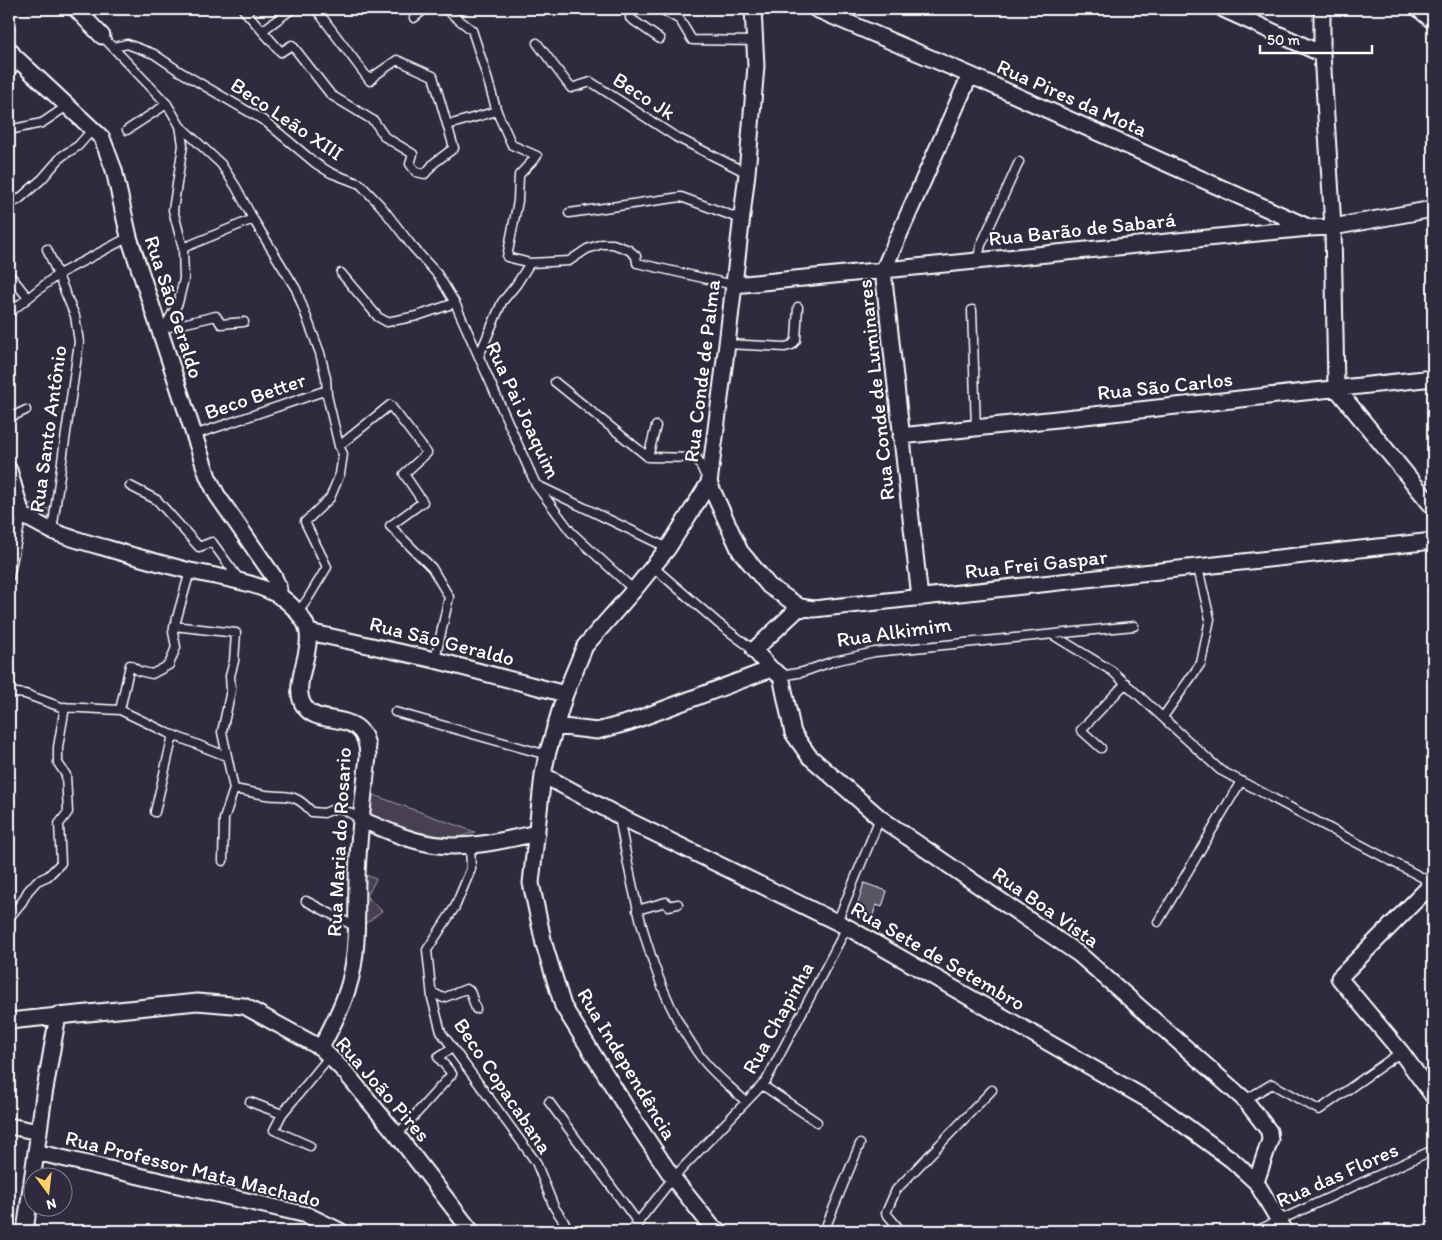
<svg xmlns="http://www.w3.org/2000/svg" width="1442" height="1240" font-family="Itim,sans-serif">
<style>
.green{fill:#464152;stroke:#a2a0a8}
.building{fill:#595564;stroke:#fff}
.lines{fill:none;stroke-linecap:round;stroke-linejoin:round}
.service-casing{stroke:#fff;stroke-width:11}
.minor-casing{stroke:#fff;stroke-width:19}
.service{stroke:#2f2a3d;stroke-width:8}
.minor{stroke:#2f2a3d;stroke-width:15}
.labels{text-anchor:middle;stroke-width:4;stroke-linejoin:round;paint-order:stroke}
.street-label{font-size:21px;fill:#fff;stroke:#2f2a3d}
</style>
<rect width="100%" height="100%" fill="#2f2a3d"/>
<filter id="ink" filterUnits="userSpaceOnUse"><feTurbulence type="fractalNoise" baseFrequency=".02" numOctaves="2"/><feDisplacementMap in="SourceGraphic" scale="10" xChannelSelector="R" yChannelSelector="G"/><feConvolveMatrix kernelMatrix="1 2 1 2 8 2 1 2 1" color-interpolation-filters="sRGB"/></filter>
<g filter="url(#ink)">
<!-- green -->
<path class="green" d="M 25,502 L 52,510 L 50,526 L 27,510 Z
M 368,793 L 475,832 L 456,838 L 409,831 L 363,811 Z
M 361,873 L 376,879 L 367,897 L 382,911 L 364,925 L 361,896 Z"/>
<!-- building -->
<path class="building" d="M 864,883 L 887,891 L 882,907 L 876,905 L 871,922 L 855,912 Z"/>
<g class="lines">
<defs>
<path id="service" d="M 243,9 L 281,52 L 292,45 L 331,95 L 374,121 L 385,137 L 413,154 L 410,164 L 416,172 L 425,174 L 434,163 L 454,148 L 433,76 L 397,60 L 374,76 L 370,81 L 316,9
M 445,9 L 472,30 L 484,67 L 497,112 L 512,145 L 537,156 L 519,175 L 518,201 L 507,257 L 530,263 L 569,261 L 587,249 L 602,244 L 613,244 L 629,250 L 636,256 L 637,263 L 734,285
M 631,9 L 630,18 L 660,39
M 661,9 L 680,20 L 692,40 L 754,41
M 414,18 L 425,9
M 262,31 L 292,9
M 102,36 L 167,104 L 180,126 L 183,145 L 173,210 L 183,248 L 184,279 L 178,303 L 161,334
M 537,43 L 571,88 L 591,82 L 676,137 L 747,173
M 114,47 L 127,44 L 154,54 L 179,71 L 266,122 L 315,163 L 331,173 L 360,184 L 381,206 L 412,246 L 438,275 L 455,303 L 536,485 L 571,532 L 634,590
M 9,74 L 19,61
M 448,125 L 497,111
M 180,126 L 221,164 L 236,187 L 253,219 L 296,289 L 320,353 L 326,378 L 327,395 L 339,446 L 343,454 L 340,474 L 330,498 L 305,522 L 327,567 L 307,600 L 298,612
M 9,130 L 42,123 L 67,106
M 127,130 L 167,104
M 9,204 L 18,200 L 42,179 L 62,156 L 78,146 L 92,130
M 569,213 L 681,197 L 741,219
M 183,248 L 253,219
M 47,249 L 75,316 L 79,342 L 52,531
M 977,261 L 981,245 L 1019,162
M 341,273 L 378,317 L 387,322 L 417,316 L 455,303
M 9,274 L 28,298
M 972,310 L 976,428
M 9,313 L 57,275 L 129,237
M 165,328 L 216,316 L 221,324 L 244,322
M 727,344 L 785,347 L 792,345 L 796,340 L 798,307
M 479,356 L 502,302 L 516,285 L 530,263
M 555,382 L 648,457 L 697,458 L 707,479
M 9,418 L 26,410
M 194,435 L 327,390
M 339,446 L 390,405 L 427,453 L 404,474 L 423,502 L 390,526 L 432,568 L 449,597 L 435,660
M 648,457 L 656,426
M 537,485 L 668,548
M 130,486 L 157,500 L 199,547 L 212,542 L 239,579
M 652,566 L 719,624 L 754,650
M 9,577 L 22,515
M 174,626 L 236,633 L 234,661 L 230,676 L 231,690 L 222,732 L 234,789
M 1053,635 L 1112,671 L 1220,770 L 1423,878 L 1432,887
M 781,676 L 803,672 L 834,661 L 875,652 L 1134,626
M 9,692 L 25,694 L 61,707 L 120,710 L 168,733 L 226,756
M 120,710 L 130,665 L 139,671 L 152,674 L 169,665 L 176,647 L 173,632 L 190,571
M 395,712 L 547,755
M 1163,717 L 1201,663 L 1210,619 L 1198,568
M 1101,748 L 1081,730 L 1126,683
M 234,789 C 245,791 255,793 266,795 C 289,798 294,792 312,812 L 324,813 L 339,807 L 362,820
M 155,812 L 173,735
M 619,816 C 633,896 651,990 700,1056 C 711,1072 732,1088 746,1102
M 470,845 L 471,869 L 455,907 L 427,950 L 432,998 L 441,1032 L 536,1162 L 554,1207 L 570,1231
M 223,861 L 224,819 L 234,789
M 306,901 L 358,928
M 637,910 L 666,902 L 668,906 L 678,904
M 9,918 L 22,902 L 28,891 L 37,881 L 48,876 L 61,863 L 59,824 L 68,812 L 66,775 L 58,763 L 58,747 L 65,707
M 837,922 L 880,818
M 1158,922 L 1241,781
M 432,992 L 443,998 L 466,989 L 470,991 L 476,1009
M 762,1085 L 817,1122
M 1245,1100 L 1272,1084 L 1319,1110 L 1401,1052
M 250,1102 L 282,1114
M 549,1102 L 639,1224
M 397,1135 L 452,1074 L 438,1057 L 452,1048
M 310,1146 L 274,1130 L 282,1114 L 330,1056
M 631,1231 L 673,1178 L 766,1081 L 847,927
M 824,1231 L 860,1144
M 901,1231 L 886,1213 L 896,1190 L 992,1090
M 1256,1231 L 1433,1150"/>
<path id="minor" d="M 76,9 L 102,36
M 816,9 L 970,75 L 1308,227
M 1223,9 L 1322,54
M 1322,9 L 1322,54 L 1333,227 L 1336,388 L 1433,507
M 1419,9 L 1433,21
M 9,49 L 14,56 L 102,138 L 114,170 L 129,237 L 208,477 L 217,495 L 274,577 L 278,586 L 280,597
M 734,285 L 1309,228 L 1333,227 L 1433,209
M 901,436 L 1433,378
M 9,470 L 22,515 C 32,520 42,526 52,531 C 69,538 88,543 106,548 C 133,556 159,563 186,570 C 216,577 255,581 281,597 C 290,603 298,612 304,621 C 319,646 289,683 304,706 C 319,730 367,705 368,756 C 364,796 358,837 357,878 C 356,913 359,946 350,981 C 344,1004 332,1026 321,1048
M 709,483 L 740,551 L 769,586 L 800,607 L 814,609 L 1433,541
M 920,598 L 883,271 L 970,75
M 800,607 L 754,650 L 771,669 L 781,676 L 793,733 L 809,756 L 880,818 L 1080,955 L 1245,1100 L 1269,1131 L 1270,1140 L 1256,1182
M 309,632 L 435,660 L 565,694
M 555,726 L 597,731 L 630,722 L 771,669
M 543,775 L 619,816 L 847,927 L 1157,1105 L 1232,1160 L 1256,1182 L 1285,1231
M 362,820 C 386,830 411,842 438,845 C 471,849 505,840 537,833
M 1433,883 L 1339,978 L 1401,1052 L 1433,1096
M 9,1021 L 197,1002 L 244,1006 L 321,1048 L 345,1072 L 397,1135 L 471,1231
M 9,1126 L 39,1132
M 36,1152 L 307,1215 L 340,1231
M 25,1231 L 44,1095 L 58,1015
M 719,1231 L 713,1228 L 673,1178 L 634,1120 L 563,1006 L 544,944 L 531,883 L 543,775 L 547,755 L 565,694 L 585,646 L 634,590 L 668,548 L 709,483 L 727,344 L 747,173 L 756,66 L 753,9"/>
</defs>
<!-- service casing -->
<use href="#service" class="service-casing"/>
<!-- minor casing -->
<use href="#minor" class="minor-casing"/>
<!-- service -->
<use href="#service" class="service"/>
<!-- minor -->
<use href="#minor" class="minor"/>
</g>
</g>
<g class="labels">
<!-- street labels -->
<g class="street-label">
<text transform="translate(644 96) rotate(33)" y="7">Beco Jk</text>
<text transform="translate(1072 98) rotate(24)" y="7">Rua Pires da Mota</text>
<text transform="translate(287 119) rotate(34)" y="7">Beco Leão XIII</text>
<text transform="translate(1082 229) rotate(-6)" y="7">Rua Barão de Sabará</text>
<text transform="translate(174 307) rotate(72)" y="7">Rua São Geraldo</text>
<text transform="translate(702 371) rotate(-83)" y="7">Rua Conde de Palma</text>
<text transform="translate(1165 386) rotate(-6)" y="7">Rua São Carlos</text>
<text transform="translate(876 390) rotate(-96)" y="7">Rua Conde de Luminares</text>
<text transform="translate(255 396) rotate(-19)" y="7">Beco Better</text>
<text transform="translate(523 410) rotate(65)" y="7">Rua Pai Joaquim</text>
<text transform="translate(48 429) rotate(-82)" y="7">Rua Santo Antônio</text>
<text transform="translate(1036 564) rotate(-6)" y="7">Rua Frei Gaspar</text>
<text transform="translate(894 632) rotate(-8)" y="7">Rua Alkimim</text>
<text transform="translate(442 641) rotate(14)" y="7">Rua São Geraldo</text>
<text transform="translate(339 842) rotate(-87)" y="7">Rua Maria do Rosario</text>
<text transform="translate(1046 907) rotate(35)" y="7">Rua Boa Vista</text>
<text transform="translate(938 956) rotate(30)" y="7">Rua Sete de Setembro</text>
<text transform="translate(778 1018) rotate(-61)" y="7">Rua Chapinha</text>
<text transform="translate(627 1064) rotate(59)" y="7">Rua Independência</text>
<text transform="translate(503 1086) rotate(56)" y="7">Beco Copacabana</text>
<text transform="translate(383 1089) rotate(49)" y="7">Rua João Pires</text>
<text transform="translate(193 1169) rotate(14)" y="7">Rua Professor Mata Machado</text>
<text transform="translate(1337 1175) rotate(-24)" y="7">Rua das Flores</text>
</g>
</g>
<!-- margin -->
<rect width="1442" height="1240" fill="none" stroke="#2f2a3d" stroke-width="30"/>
<rect x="15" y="15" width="1412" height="1210" fill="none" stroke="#fff" stroke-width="2" filter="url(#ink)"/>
<!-- north arrow -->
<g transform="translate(48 1192) rotate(165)"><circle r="24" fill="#2f2a3d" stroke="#827f8b"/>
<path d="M0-4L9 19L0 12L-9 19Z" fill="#ffd166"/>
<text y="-8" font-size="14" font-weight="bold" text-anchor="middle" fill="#ffffff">N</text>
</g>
<!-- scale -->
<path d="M1260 45v8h112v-8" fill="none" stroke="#ffffff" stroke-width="2.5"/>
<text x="1267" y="45" font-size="15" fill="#ffffff" stroke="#2f2a3d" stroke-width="4" paint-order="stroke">50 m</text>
</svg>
